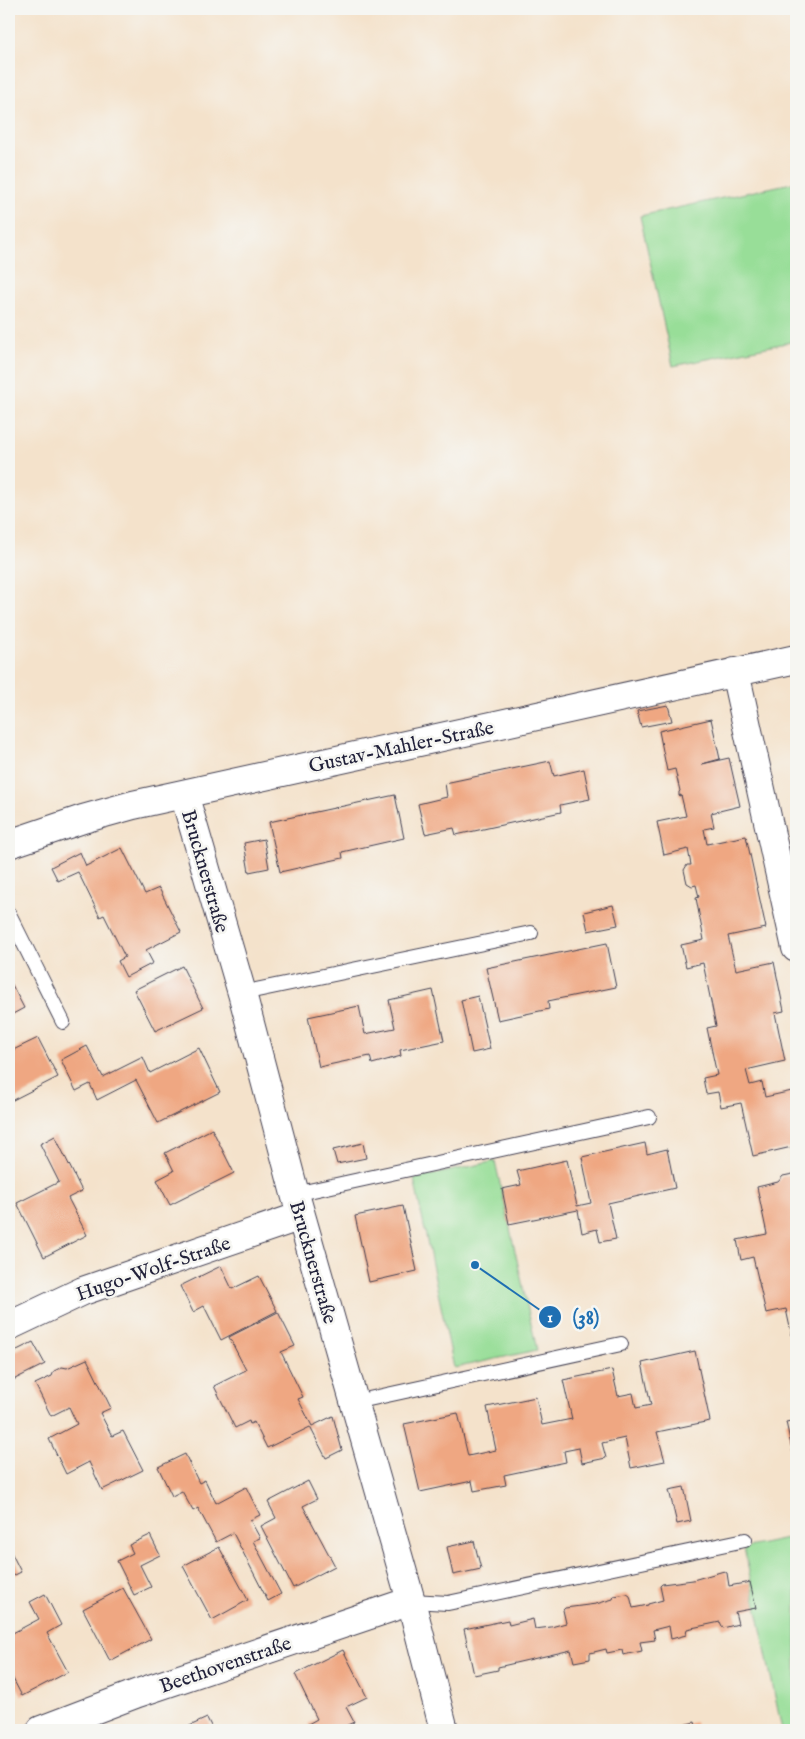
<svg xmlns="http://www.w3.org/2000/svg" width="805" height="1739" font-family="'IM FELL English',serif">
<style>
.green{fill:#98de98;stroke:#5d806a}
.building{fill:#efa782}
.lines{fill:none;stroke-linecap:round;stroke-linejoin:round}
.service-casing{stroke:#423f51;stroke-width:16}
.minor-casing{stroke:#423f51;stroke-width:30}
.service{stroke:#fff;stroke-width:14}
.minor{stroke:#fff;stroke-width:28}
.labels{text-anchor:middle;stroke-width:5;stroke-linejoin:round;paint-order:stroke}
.street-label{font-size:20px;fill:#22223b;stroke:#f6f6f2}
.leader{fill:none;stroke:#1f6fb2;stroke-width:2}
.callout-dot{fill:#1f6fb2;stroke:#f6f6f2;stroke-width:2}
.mark-label{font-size:15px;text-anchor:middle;font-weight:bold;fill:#fff}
.callout-label{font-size:21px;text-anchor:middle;font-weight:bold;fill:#1f6fb2;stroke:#f6f6f2;stroke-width:5;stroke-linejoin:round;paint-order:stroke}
</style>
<rect width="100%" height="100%" fill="#f6f6f2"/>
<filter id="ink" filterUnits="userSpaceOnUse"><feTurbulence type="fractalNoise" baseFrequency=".02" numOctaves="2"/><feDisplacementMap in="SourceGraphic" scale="10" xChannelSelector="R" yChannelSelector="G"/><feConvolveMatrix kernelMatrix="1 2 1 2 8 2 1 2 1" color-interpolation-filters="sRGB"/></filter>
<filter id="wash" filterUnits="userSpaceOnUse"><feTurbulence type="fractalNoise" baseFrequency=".0096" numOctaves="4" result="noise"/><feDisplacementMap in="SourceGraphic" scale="20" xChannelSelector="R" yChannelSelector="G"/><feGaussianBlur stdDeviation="1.12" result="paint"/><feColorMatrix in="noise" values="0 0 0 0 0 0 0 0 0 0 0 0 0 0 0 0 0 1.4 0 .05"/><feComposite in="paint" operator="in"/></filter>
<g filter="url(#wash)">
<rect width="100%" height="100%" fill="#f4e2cb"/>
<!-- green -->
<path class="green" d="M 796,182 L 796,341 L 673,366 L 640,216 Z
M 495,1161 L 537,1350 L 454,1368 L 414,1179 Z
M 796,1537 L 796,1730 L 782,1730 L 744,1548 Z"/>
<g id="blocks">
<!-- building -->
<path class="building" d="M 668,705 L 672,721 L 641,727 L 637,711 Z
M 711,719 L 720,759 L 702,764 L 729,758 L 740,806 L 711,813 L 714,827 L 704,829 L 707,844 L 746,836 L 766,928 L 728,936 L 736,970 L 774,962 L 784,1011 L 775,1013 L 785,1061 L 746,1070 L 750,1085 L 762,1082 L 765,1097 L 792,1091 L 796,1112 L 796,1146 L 753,1156 L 741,1103 L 721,1107 L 718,1092 L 706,1094 L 703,1078 L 717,1075 L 707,1028 L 716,1026 L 703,963 L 686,967 L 681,945 L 704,940 L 696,898 L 699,897 L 696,885 L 692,886 L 687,883 L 684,870 L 687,865 L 691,865 L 688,849 L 664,855 L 657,822 L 686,816 L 681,795 L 679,796 L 679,792 L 680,791 L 675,769 L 667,771 L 659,731 Z
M 550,761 L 554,776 L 584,769 L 590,799 L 560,805 L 561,812 L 456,835 L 454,828 L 425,834 L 418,804 L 447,797 L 445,783 Z
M 395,795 L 404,838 L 342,852 L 343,858 L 280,872 L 269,822 Z
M 264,839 L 269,868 L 249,872 L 244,843 Z
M 122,848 L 145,894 L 159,888 L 181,932 L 146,950 L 153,963 L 126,977 L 118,961 L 125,957 L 104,915 L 100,917 L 78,872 L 58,881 L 51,867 L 80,852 L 86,866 Z
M 613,905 L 618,925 L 588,931 L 584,912 Z
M 607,943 L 616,987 L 548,1001 L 549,1009 L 498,1020 L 486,968 Z
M 182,966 L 203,1008 L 155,1031 L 134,990 Z
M 9,979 L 24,1008 L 9,1016 Z
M 433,990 L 444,1041 L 400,1050 L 401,1056 L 372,1064 L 370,1056 L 319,1067 L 308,1017 L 359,1006 L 365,1034 L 395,1028 L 389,1000 Z
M 478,996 L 490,1049 L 472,1053 L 461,1000 Z
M 38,1038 L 58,1077 L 9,1102 L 9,1052 Z
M 87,1046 L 103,1077 L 143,1057 L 150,1073 L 199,1048 L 220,1092 L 158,1123 L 136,1080 L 97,1100 L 90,1084 L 76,1091 L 61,1060 Z
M 212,1129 L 234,1173 L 170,1205 L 157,1180 L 174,1171 L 165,1153 Z
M 55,1136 L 82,1191 L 68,1198 L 87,1235 L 44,1257 L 17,1203 L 59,1182 L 40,1144 Z
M 363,1143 L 366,1158 L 337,1164 L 333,1150 Z
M 645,1143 L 647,1154 L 667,1149 L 675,1188 L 608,1203 L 616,1239 L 600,1242 L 597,1229 L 582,1233 L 578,1210 L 509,1224 L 502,1189 L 521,1185 L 517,1171 L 567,1160 L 577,1206 L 591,1203 L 582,1157 Z
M 793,1174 L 796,1176 L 795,1351 L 786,1309 L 766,1313 L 753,1257 L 741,1260 L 737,1240 L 767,1234 L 757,1187 L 778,1182 L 783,1176 Z
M 403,1206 L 417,1271 L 369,1282 L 355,1216 Z
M 221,1266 L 232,1289 L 259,1276 L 277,1311 L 221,1340 L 204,1306 L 193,1312 L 180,1286 Z
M 278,1312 L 295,1346 L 281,1352 L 303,1397 L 298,1399 L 312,1426 L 333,1416 L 342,1450 L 326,1458 L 310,1427 L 267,1448 L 254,1422 L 250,1424 L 249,1421 L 235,1428 L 214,1386 L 246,1370 L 229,1337 Z
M 33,1342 L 45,1364 L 9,1382 L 9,1354 Z
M 695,1351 L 710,1421 L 657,1432 L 665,1461 L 631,1468 L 625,1438 L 602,1443 L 606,1458 L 582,1463 L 579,1448 L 564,1451 L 566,1462 L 504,1475 L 506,1485 L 474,1491 L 472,1481 L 420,1492 L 404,1424 L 458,1413 L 468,1456 L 496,1450 L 487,1407 L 536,1397 L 542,1425 L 572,1419 L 563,1380 L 612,1370 L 618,1396 L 633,1393 L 636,1408 L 651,1405 L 642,1363 Z
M 87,1359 L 111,1408 L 100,1413 L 112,1436 L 123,1431 L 143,1470 L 102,1490 L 89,1462 L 66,1474 L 49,1439 L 77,1424 L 69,1407 L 51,1416 L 35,1384 L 52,1376 L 54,1371 L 62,1367 L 67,1368 Z
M 796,1420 L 796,1458 L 794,1459 L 786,1422 Z
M 185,1454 L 199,1483 L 205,1480 L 216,1503 L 246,1487 L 260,1515 L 250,1520 L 260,1538 L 253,1541 L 281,1594 L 268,1601 L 233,1533 L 216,1542 L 198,1508 L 193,1511 L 182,1491 L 172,1496 L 158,1467 Z
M 308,1481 L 317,1499 L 303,1506 L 335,1566 L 293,1588 L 261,1526 L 276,1518 L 268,1502 Z
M 684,1487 L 691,1521 L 677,1524 L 669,1490 Z
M 150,1535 L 160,1555 L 140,1565 L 151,1587 L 134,1595 L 117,1561 L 133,1553 L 129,1545 Z
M 474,1541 L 481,1569 L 453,1575 L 447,1547 Z
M 219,1547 L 248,1600 L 212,1620 L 183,1566 Z
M 9,1548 L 21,1572 L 9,1578 Z
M 724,1571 L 727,1573 L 729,1586 L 750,1582 L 756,1608 L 735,1612 L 738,1624 L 723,1628 L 720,1622 L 687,1629 L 686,1635 L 671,1639 L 669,1626 L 653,1630 L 655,1640 L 640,1642 L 642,1651 L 623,1655 L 622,1650 L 607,1653 L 606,1649 L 590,1653 L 590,1659 L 574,1662 L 571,1650 L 498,1667 L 498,1670 L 474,1675 L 464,1629 L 508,1620 L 509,1625 L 533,1619 L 535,1629 L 551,1627 L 566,1623 L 563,1610 L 565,1608 L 596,1604 L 613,1599 L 614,1596 L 627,1594 L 630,1596 L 633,1608 L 648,1605 L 648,1604 L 663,1600 L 660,1586 L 662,1584 L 693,1580 Z
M 123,1588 L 151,1639 L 110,1661 L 83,1609 Z
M 45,1594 L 61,1625 L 47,1633 L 68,1672 L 22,1696 L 9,1671 L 9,1635 L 39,1619 L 30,1602 Z
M 343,1650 L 367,1697 L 346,1707 L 354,1722 L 337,1730 L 312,1730 L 308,1724 L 317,1719 L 295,1674 Z
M 207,1718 L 213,1730 L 181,1730 Z
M 695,1722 L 697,1730 L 680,1730 L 679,1726 Z"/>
</g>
</g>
<g filter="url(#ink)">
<use href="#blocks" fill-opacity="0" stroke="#423f51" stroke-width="1"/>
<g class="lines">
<defs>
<path id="service" d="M 9,914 L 63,1022
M 242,993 L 531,933
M 295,1194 L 649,1117
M 355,1402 L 621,1344
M 411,1601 L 448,1603 L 745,1540"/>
<path id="minor" d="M 735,672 L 796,948
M 184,794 L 242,993 L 295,1194 L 411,1601 L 444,1730
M 9,844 L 83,819 L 133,805 L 796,659
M 9,1326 L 83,1291 L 301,1216
M 41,1730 L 138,1693 L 411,1601"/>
</defs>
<!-- service casing -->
<use href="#service" class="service-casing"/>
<!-- minor casing -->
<use href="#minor" class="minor-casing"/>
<!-- service -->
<use href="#service" class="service"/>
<!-- minor -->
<use href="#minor" class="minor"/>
</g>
</g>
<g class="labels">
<!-- street labels -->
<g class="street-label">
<text transform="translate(401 746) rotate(-12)" y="7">Gustav-Mahler-Straße</text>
<text transform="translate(206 871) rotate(74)" y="7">Brucknerstraße</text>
<text transform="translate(314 1262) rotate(74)" y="7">Brucknerstraße</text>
<text transform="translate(153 1268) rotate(-19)" y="7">Hugo-Wolf-Straße</text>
<text transform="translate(225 1664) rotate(-19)" y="7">Beethovenstraße</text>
</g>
</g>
<!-- callouts -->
<path class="leader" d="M475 1265L550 1317"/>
<g class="callout-dot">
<circle cx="475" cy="1265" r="5"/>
<circle cx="550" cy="1317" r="12"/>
</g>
<g class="mark-label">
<text x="550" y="1322">1</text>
</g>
<g class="callout-label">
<text x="586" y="1324">(38)</text>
</g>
<!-- margin -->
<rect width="805" height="1739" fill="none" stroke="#f6f6f2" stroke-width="30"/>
</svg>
